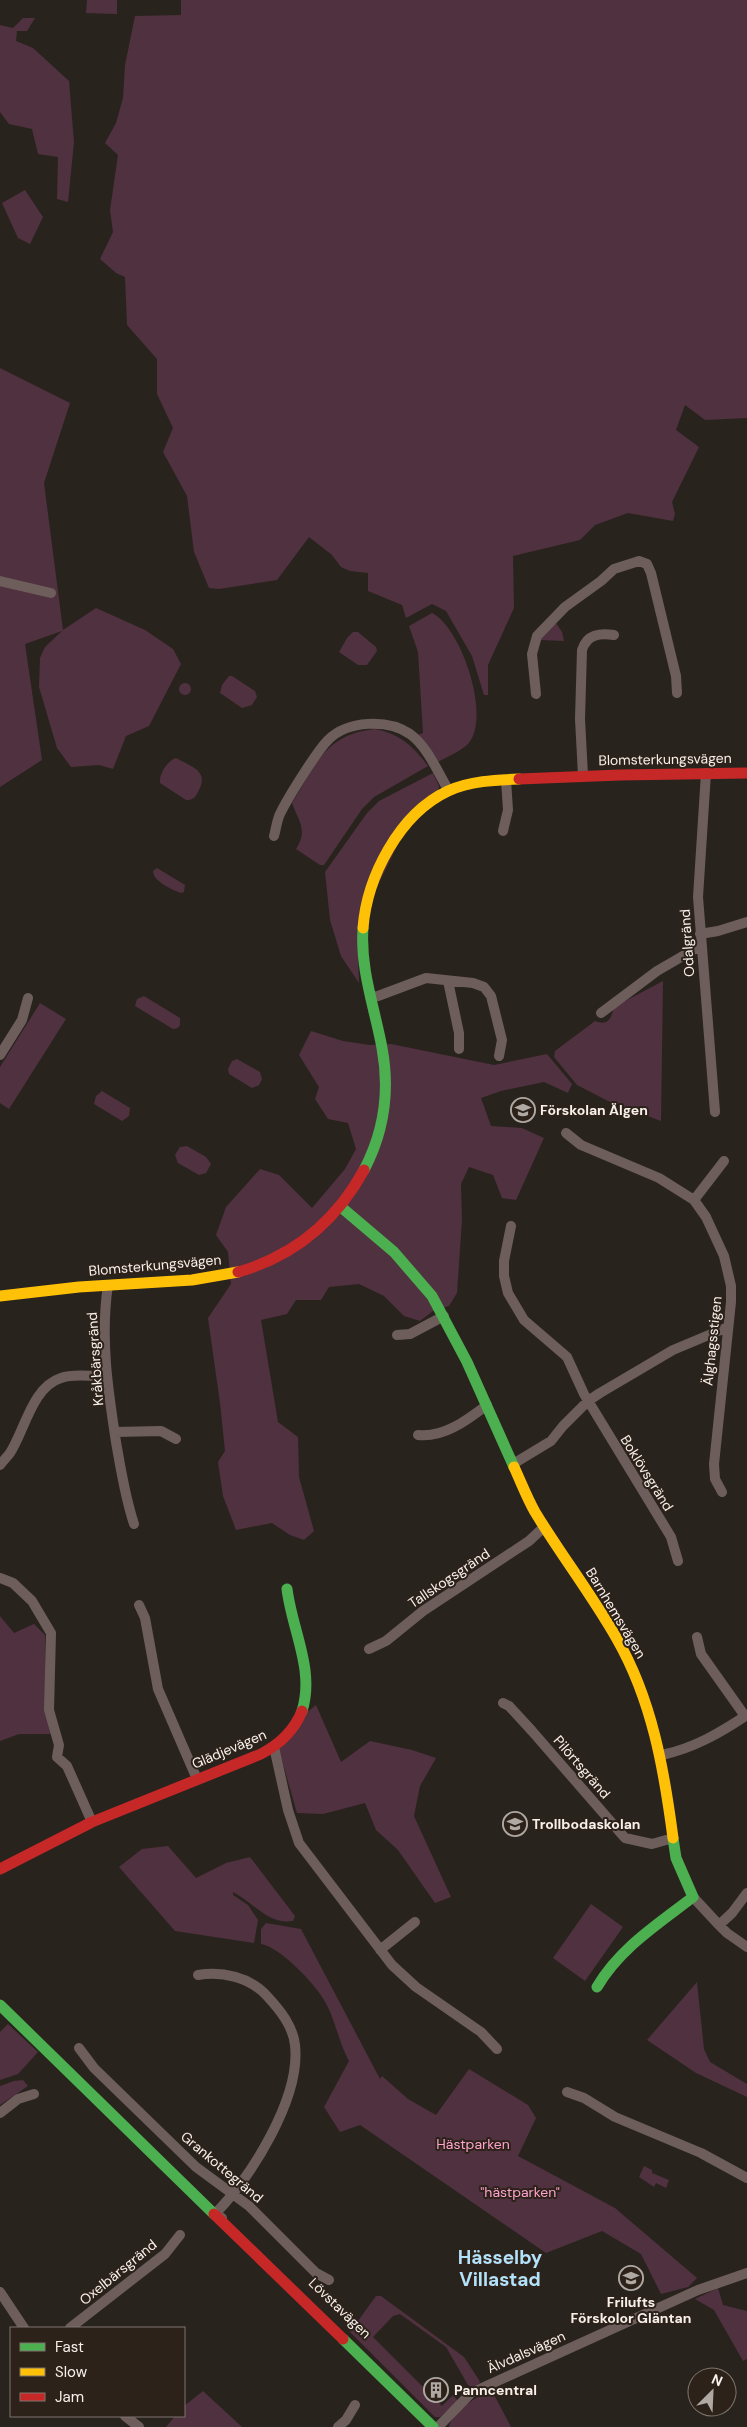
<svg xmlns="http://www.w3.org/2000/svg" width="747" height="2427" font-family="'DM Sans',sans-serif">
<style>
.green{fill:#50313f}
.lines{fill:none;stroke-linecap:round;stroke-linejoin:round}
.street{stroke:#6d5e5c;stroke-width:10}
.fast{stroke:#4caf50;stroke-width:11}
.slow{stroke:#ffc107;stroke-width:11}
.jam{stroke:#c62828;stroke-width:11}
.labels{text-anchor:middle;stroke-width:4;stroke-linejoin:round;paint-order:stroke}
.street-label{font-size:14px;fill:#f7f0eb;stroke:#2d221a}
.poi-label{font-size:14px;font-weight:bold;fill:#f7f0eb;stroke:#2d221a;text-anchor:start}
.park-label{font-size:14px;fill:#fea2ce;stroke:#2d221a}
.district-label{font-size:19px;font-weight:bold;fill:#b2e1fa;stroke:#2d221a}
</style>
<rect width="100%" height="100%" fill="#29231e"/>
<!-- green -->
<path class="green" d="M 87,0 L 117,0 L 117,14 L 86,13 Z
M 181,0 L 747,0 L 747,418 L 705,420 L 685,405 L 676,430 L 699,447 L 672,502 L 675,514 L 673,521 L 628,513 L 595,525 L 580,540 L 513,556 L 514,608 L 488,665 L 488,695 L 484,695 L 472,656 L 446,611 L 432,604 L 406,618 L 402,605 L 368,591 L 368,573 L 350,571 L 341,567 L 332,555 L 309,537 L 277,580 L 219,589 L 209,588 L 194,552 L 187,496 L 163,452 L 173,428 L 157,394 L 157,359 L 127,325 L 125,277 L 116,273 L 100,259 L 113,232 L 110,210 L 118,155 L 105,143 L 116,123 L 123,98 L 125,65 L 135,16 L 181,15 Z
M 23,18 L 35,18 L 27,31 L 17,31 L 16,41 L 33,48 L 69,81 L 74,142 L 68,202 L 57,199 L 58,157 L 38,154 L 32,129 L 9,124 L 0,112 L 0,25 L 13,28 Z
M 25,190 L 43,217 L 30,244 L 18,238 L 2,203 Z
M 0,368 L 70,403 L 44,483 L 63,630 L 96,608 L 145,630 L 173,649 L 181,664 L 149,726 L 126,736 L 113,769 L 99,765 L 71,767 L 57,748 L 39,687 L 40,658 L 45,647 L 62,631 L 25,644 L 42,760 L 0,787 Z
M 432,613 C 461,627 492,717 468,744 C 461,751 447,757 438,762 L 418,735 L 423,733 L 418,652 L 409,626 Z
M 553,623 L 556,623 L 562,632 L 564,641 L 540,640 Z
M 353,632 L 358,632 L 376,647 L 377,651 L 367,665 L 358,665 L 339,652 L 347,638 Z
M 229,676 L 232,676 L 255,691 L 257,697 L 252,705 L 242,708 L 220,693 L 222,685 Z
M179 689a6 6 0 1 1 12 0a6 6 0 1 1-12 0Z
M 375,729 C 400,734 413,746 428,766 L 374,797 L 362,809 L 324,865 L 320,865 L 296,849 C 308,830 299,822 292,803 C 316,765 325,734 375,729 Z
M 176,758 C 192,767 210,771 198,792 C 195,798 193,800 186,800 L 160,783 C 159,774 167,761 176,758 Z
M 433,773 L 439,786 L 438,792 L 414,811 L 357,928 L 359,983 L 341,956 L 330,920 L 325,872 L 367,813 L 379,801 Z
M 157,868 L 185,885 L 184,892 L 181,893 C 172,890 153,881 153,871 Z
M 663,981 L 661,1121 L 608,1101 L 577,1085 L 554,1057 L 555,1051 L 595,1021 C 608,1026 611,1019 614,1007 Z
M 144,996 L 180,1018 L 180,1025 L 178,1028 L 173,1029 L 135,1006 L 137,999 Z
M 40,1003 L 66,1019 L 9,1109 L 0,1103 L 0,1067 Z
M 311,1031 L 343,1041 L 370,1045 L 391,1044 L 494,1065 L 547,1054 L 572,1084 L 568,1093 L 544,1082 L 501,1091 L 481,1098 L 491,1126 L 522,1128 L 544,1138 L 516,1200 L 502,1198 L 493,1175 L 469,1167 L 461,1184 L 462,1220 L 457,1293 L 449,1306 L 433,1311 L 420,1321 L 404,1316 L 384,1296 L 359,1284 L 329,1287 L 321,1300 L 296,1300 L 287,1314 L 261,1320 L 278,1422 L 298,1437 L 299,1477 L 314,1531 L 304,1540 L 290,1535 L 272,1523 L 236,1530 L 223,1496 L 218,1462 L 225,1451 L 220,1403 L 208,1318 L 231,1284 L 228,1252 L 216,1235 L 226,1207 L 260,1169 L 279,1175 L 312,1208 L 345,1169 L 356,1149 L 348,1123 L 328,1119 L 315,1099 L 319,1087 L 299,1055 Z
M 237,1059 L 260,1072 L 262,1079 L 259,1085 L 252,1088 L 229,1074 L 228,1069 L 232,1061 Z
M 102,1091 L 130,1108 L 129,1116 L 122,1121 L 94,1104 L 96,1096 Z
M 187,1146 L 206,1157 L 211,1164 L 206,1173 L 199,1175 L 178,1163 L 175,1155 L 180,1147 Z
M 0,1616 L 14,1633 L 34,1624 L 45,1635 L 46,1711 L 51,1734 L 19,1734 L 0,1741 Z
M 316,1705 L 341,1762 L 370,1741 L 412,1750 L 436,1758 L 420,1786 L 414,1816 L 451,1897 L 435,1903 L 398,1850 L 376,1830 L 365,1803 L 323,1814 L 297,1813 L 279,1750 L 306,1713 Z
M 168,1846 L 196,1878 L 226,1863 L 250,1857 L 295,1916 L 293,1921 C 268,1925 253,1902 233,1892 L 233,1895 L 248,1905 L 258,1920 L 254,1943 L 175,1931 L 119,1867 L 142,1849 Z
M 591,1904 L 623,1927 L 585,1981 L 553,1958 Z
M 266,1923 L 301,1929 L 380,2079 L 382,2076 L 408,2099 L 436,2115 L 469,2069 L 528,2105 L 536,2118 L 518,2156 L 615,2208 L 697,2278 L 688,2287 L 661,2294 L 641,2254 L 602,2231 L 546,2253 L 360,2125 L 340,2132 L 324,2107 L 349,2061 C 338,2041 335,2018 324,2000 C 315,1984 280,1947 261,1944 L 261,1929 Z
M 697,1982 L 704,2049 L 710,2062 L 747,2084 L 747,2097 L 696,2073 L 647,2040 Z
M 8,2024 L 38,2052 L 18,2074 L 0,2080 L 0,2032 Z
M 14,2081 L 23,2080 L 28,2086 L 0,2105 L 0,2086 Z
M 644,2166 L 652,2170 L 652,2173 L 669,2180 L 666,2188 L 656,2183 L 654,2187 L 639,2177 Z
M 718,2288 L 723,2305 L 747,2311 L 747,2359 L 743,2361 L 714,2310 L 695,2299 Z
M 376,2296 L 381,2296 L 464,2357 L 479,2380 L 480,2383 L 472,2387 L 468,2385 L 446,2347 L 400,2314 L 393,2316 L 373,2337 L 442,2406 L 453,2395 L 458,2401 L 440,2417 L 435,2417 L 350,2332 Z
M 203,2391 L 242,2427 L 166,2427 L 175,2416 L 184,2416 L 184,2406 Z
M 492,2391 L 511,2427 L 449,2427 C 453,2410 477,2396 492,2391 Z"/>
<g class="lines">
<!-- street -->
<path class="street" d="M 0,581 L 51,593
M 536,694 L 532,654 L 537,636 L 565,607 L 601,581 L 614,569 L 639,561 L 647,564 L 651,573 L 676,676 L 677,693
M 706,773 L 698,897 L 715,1112
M 583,775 L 580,719 L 582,650 C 587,634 600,633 614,635
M 503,831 L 508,810 L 506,780
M 274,836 C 276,829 277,820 280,814 C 287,799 317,751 328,740 C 348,720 388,719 410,734 C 428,747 438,773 449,791
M 700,934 L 718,931 L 747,922
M 448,981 L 459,1033 L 459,1049
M 370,997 L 378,996 L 426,978 L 473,983 L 484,987 L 491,996 L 502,1040 L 499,1056
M 601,1013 L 657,971 L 700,946
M 0,1055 L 22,1020 L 28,998
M 566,1133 L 581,1145 L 659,1178 L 694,1200 L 706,1217 L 724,1256 L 731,1286 L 731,1302 L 714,1464 L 715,1479 L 722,1492
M 694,1200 L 724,1161
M 511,1226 L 504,1261 L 504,1276 L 508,1293 L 524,1320 L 567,1357 L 584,1394 L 671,1537 L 678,1561
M 108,1285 C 100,1338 108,1390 116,1442 C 121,1470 125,1497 134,1524
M 397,1335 L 410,1334 L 444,1316
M 115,1432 L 161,1431 L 176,1439
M 418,1435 C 444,1438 467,1420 487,1405
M 513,1464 L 551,1441 L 563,1426 L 588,1401 L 600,1393 L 673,1350 L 728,1327
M 0,1465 C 3,1461 7,1457 10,1453 C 25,1430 32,1387 61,1378 C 74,1373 92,1377 107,1376
M 0,1578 L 13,1583 L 32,1601 L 51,1633 L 49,1710 L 59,1745 L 57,1757 L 67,1766 L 92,1822
M 139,1605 L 145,1618 L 158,1689 L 197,1779
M 697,1637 L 701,1654 L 745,1716
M 369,1649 L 386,1641 L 423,1611 L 529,1541 L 544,1527
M 503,1703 L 509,1706 L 532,1731 L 625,1838 L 652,1844 L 673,1838
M 274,1747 L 288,1810 L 299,1843 L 392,1965 L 416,1987 L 481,2032 L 497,2049
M 662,1755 C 694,1748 720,1733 747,1715
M 693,1897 L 719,1925 L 732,1913 L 747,1893
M 719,1925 L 727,1933 L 747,1947
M 380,1950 L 415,1922
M 198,1975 C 222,1971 250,1977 267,1996 C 280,2010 293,2026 295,2045 C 301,2099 251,2176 216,2213 L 222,2218
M 79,2048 L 94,2068 L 196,2167 L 249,2206 L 316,2273 L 329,2280
M 567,2092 L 584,2098 L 615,2117 L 701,2153 L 747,2178
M 0,2113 L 18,2099 L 34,2094
M 0,2292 L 24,2328
M 70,2328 L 165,2254 L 180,2235
M 125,2416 L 139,2427
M 338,2427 L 346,2420 L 355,2405
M 438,2427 L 471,2393 L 698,2290 L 747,2273"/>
<!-- fast -->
<path class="fast" d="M 363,928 C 360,970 375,1009 382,1048 C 390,1091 384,1132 364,1170
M 341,1207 L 394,1252 L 432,1296 L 467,1362 L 514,1467
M 287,1589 C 292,1630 315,1670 302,1711
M 597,1987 C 620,1948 658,1924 693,1897 L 676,1858 L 673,1838
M 0,2005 L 214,2214
M 343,2339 L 433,2427"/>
<!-- slow -->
<path class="slow" d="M 363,928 C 367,877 399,814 448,791 C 470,781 495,780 519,779
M 0,1296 L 79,1287 L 192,1280 L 238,1272
M 514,1467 C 521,1482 527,1498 535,1512 C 561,1555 592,1595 617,1639 C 652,1700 664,1769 673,1838"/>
<!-- jam -->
<path class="jam" d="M 519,779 L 620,775 L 747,773
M 238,1272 C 294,1256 336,1221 364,1170
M 0,1869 L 92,1822 L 261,1754 C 280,1744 294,1731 302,1711
M 214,2214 L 343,2339"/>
</g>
<!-- icons -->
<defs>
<symbol id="school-ring" viewBox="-11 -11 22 22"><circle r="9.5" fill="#2d221a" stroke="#afa8a3" stroke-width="1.5"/><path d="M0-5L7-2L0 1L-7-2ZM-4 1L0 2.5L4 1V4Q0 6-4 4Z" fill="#afa8a3"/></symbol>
<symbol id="building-ring" viewBox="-11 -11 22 22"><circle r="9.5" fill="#2d221a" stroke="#afa8a3" stroke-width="1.5"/><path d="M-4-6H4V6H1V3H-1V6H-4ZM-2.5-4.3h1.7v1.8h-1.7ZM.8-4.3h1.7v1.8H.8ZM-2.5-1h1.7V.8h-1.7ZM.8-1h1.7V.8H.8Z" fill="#afa8a3"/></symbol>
</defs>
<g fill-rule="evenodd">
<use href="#school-ring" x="509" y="1096" width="28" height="28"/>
<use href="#school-ring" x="501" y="1810" width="28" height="28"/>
<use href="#school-ring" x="617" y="2264" width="28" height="28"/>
<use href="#building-ring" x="422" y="2376" width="28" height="28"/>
</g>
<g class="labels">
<!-- street labels -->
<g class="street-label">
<text transform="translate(665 759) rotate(-1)" y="5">Blomsterkungsvägen</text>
<text transform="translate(687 943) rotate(-94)" y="5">Odalgränd</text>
<text transform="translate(155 1265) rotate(-5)" y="5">Blomsterkungsvägen</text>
<text transform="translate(712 1341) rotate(-84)" y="5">Älghagsstigen</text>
<text transform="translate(95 1359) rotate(-94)" y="5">Kråkbärsgränd</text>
<text transform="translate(647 1473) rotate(58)" y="5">Boklövsgränd</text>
<text transform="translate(449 1578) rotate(-34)" y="5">Tallskogsgränd</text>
<text transform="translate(616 1613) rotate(59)" y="5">Barnhemsvägen</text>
<text transform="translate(229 1749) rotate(-23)" y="5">Glädjevägen</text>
<text transform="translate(582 1767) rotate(49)" y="5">Pilörtsgränd</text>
<text transform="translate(222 2167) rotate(40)" y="5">Grankottegränd</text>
<text transform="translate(118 2272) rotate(-39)" y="5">Oxelbärsgränd</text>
<text transform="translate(340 2308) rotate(44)" y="5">Lövstavägen</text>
<text transform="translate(526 2352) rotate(-24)" y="5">Älvdalsvägen</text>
</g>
<!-- poi labels -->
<g class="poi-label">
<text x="540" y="1115">Förskolan Älgen</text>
<text x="532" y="1829">Trollbodaskolan</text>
<text x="631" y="2307" text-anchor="middle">Frilufts<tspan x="631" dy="16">Förskolor Gläntan</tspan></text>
<text x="454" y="2395">Panncentral</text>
</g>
<!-- park labels -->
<g class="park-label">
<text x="473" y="2149">Hästparken</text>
<text x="520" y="2197">"hästparken"</text>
</g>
<!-- district labels -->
<g class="district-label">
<text x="500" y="2264">Hässelby<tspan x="500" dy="22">Villastad</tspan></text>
</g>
</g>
<!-- legend -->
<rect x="10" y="2327" width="175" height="90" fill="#2d221a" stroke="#7e746e"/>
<rect x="20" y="2343" width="25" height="8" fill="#4caf50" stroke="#7e746e"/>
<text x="55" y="2352" font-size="15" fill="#f7f0eb">Fast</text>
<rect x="20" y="2368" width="25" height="8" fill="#ffc107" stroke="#7e746e"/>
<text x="55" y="2377" font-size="15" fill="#f7f0eb">Slow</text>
<rect x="20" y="2393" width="25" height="8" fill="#c62828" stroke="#7e746e"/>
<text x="55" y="2402" font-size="15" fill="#f7f0eb">Jam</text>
<!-- north arrow -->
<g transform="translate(712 2392) rotate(24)"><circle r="24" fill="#2d221a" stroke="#7e746e"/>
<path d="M0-4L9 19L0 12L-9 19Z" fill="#afa8a3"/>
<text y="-8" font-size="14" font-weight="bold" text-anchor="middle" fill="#f7f0eb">N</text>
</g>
</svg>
